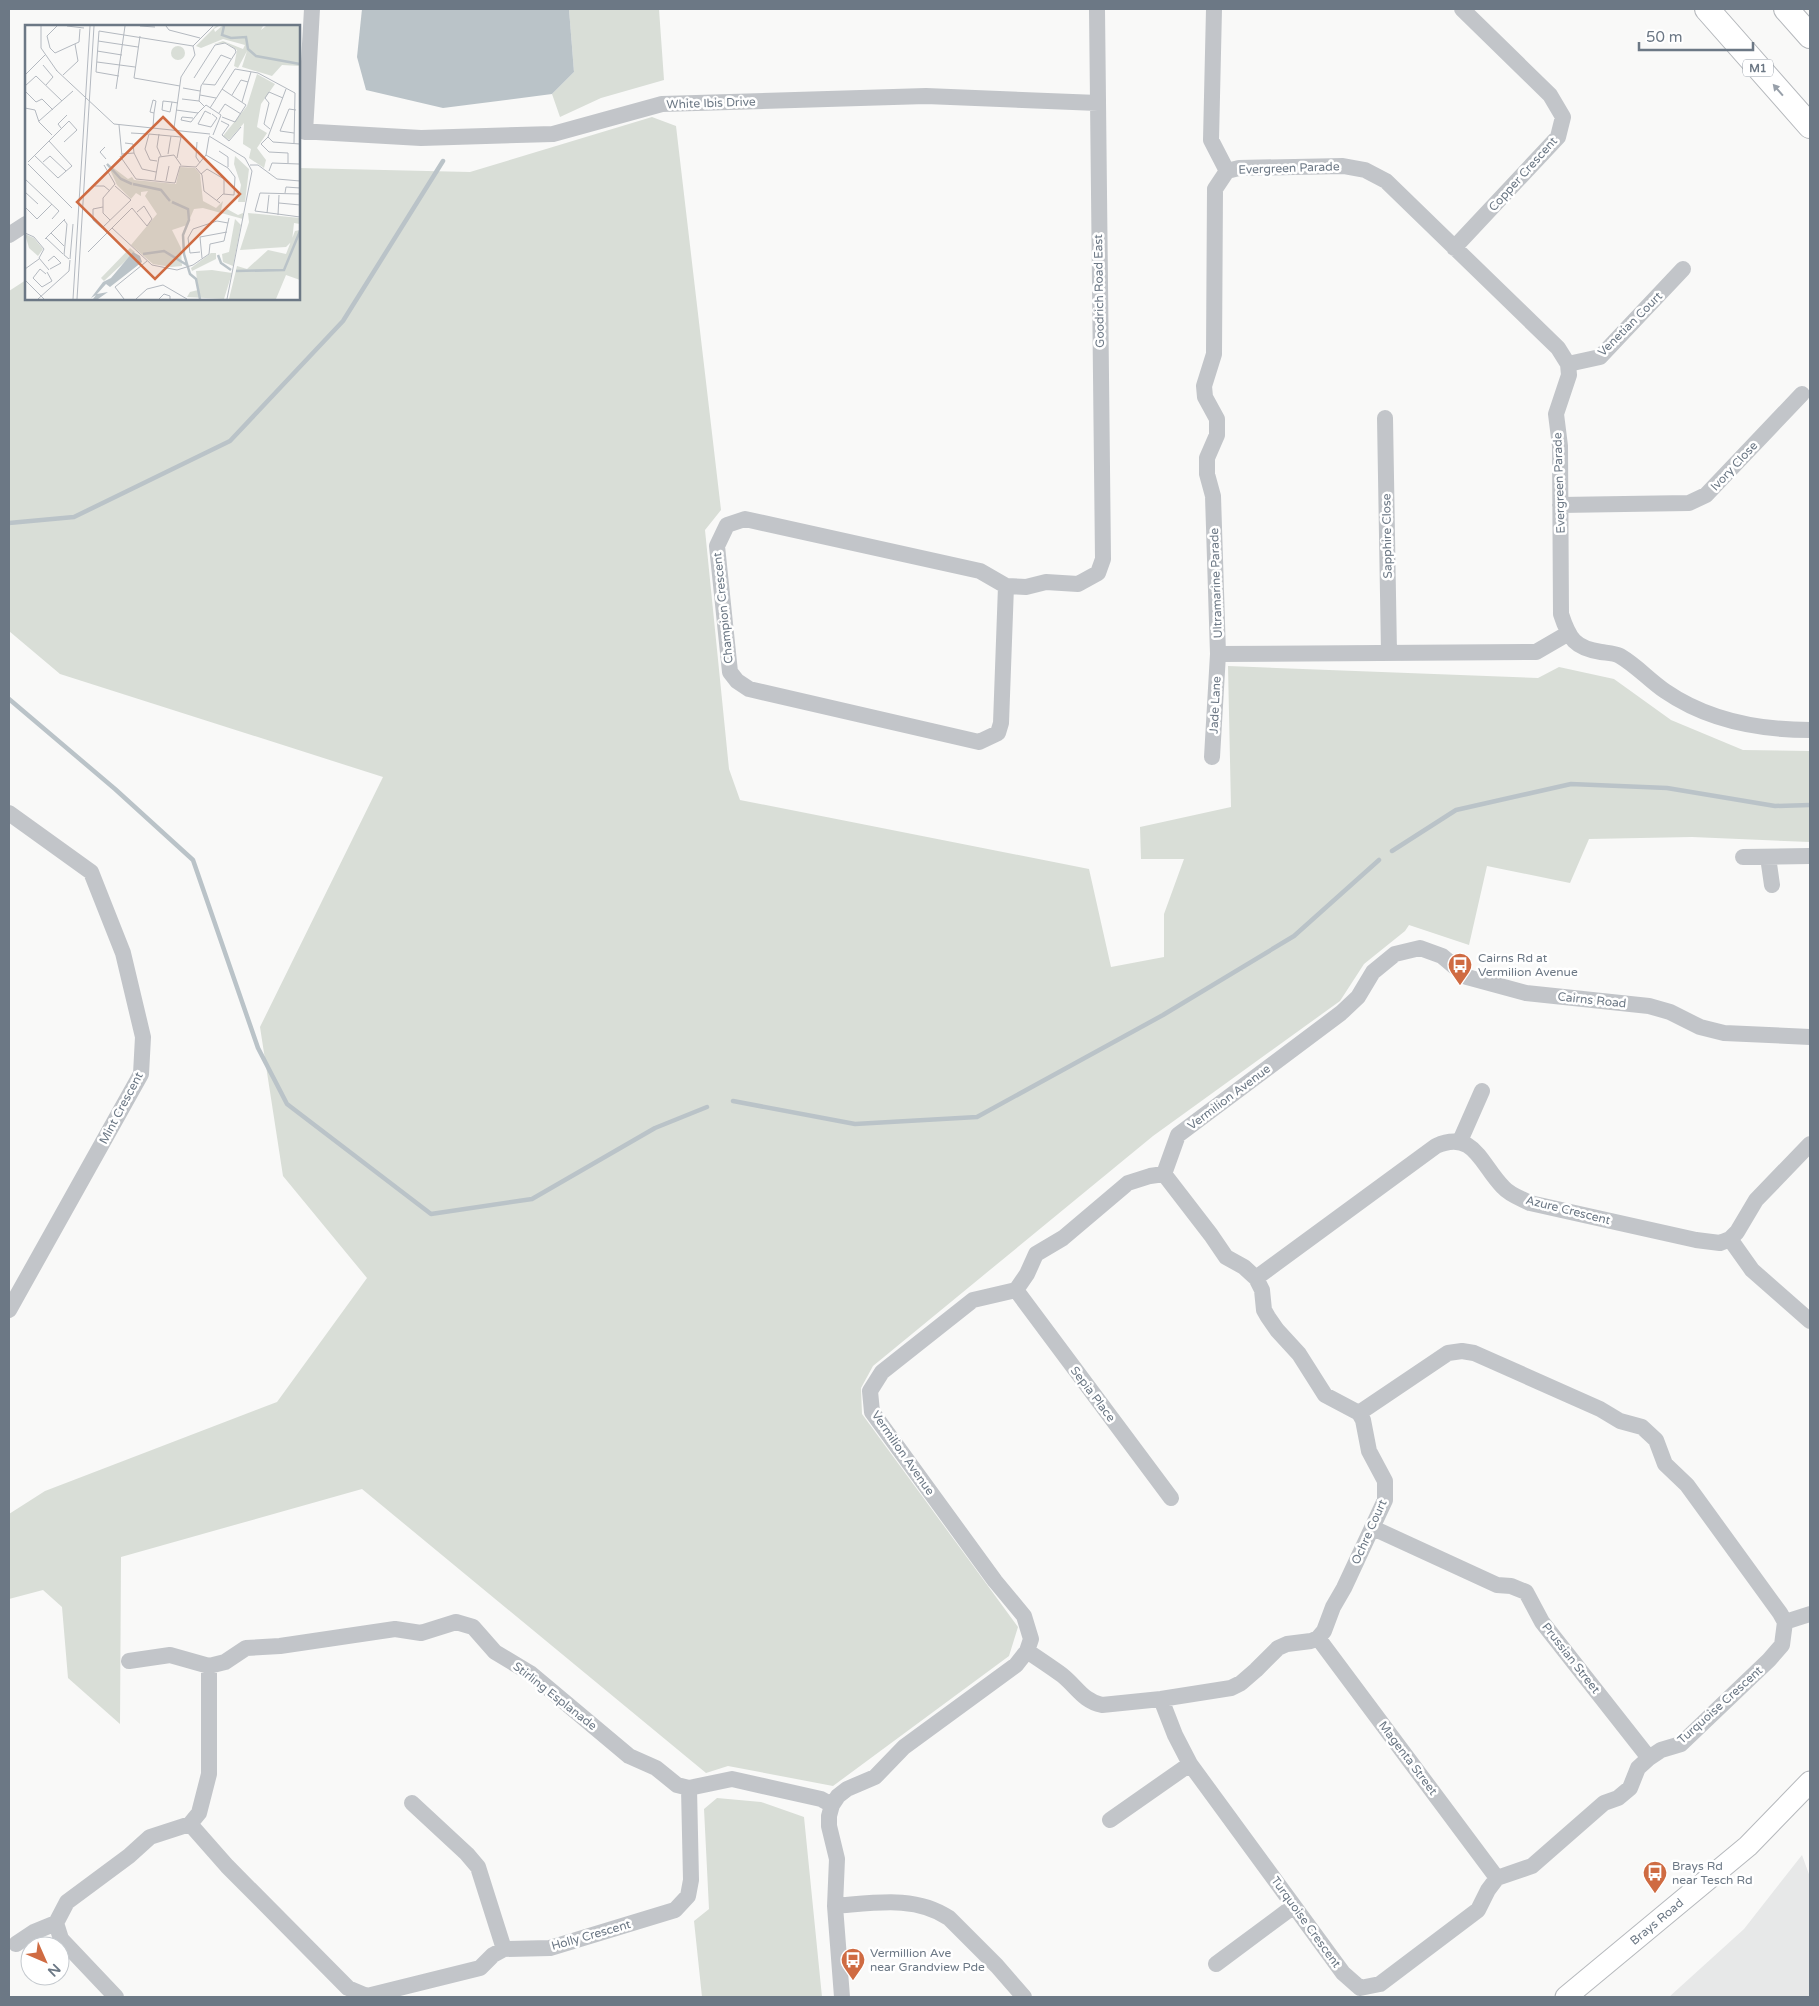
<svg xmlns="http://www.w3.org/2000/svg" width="1819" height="2006" font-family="'Varela Round',sans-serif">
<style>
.built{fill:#e7e8e8}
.green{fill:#d9ded7}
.water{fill:#bac3c8}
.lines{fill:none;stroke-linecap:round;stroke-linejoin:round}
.stream{stroke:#bac3c8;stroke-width:4.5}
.major-casing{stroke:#b6b9bd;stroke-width:23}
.highway-casing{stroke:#b5b8bc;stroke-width:26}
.minor{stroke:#c2c5c9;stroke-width:16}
.major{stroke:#fff;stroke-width:21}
.highway{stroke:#fff;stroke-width:24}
.oneway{fill:#98a0aa}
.labels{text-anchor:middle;stroke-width:5;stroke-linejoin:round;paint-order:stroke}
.shield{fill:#fff;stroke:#98a0aa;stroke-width:1}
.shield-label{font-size:11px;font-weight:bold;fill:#6c7885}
.street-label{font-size:12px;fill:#6c7885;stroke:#fff}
.poi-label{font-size:12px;fill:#6c7885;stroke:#fff;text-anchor:start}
.inset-river{fill:none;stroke:#bac3c8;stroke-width:2.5}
.inset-road{fill:none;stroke:#b4b9c0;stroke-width:1}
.view{fill:#cf6b42;fill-opacity:0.15;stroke:#cf6b42;stroke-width:2.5}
.inset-edge{fill:none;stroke:#6c7885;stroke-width:2.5}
</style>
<rect width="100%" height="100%" fill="#f9f9f8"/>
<!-- built -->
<path class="built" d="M 1802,1855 L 1810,1877 L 1810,1997 L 1669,1997 L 1744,1929 Z"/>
<!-- green -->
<path class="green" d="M 569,9 L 659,9 L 664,80 L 601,98 L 560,117 L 552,94 L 574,72 Z
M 652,117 L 676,126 L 721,510 L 705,530 L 729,769 L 740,800 L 1089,869 L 1111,967 L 1164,957 L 1164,914 L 1184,859 L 1141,859 L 1140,827 L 1231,807 L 1228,666 L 1538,678 L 1559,667 L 1614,679 L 1671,720 L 1743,750 L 1810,751 L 1810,842 L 1692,837 L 1589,839 L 1570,883 L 1487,866 L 1469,945 L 1409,925 L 1405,931 L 1364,964 L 1340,1001 L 1153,1136 L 873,1366 L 861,1388 L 862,1414 L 1018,1627 L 1009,1656 L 833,1786 L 728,1766 L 706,1773 L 362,1489 L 121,1557 L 120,1724 L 68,1678 L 62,1607 L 43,1590 L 9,1599 L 9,1514 L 45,1491 L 277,1402 L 367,1278 L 283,1176 L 260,1027 L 383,777 L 60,674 L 9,631 L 9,291 L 26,280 L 26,299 L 299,299 L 299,168 L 470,172 Z
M 717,1798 L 761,1802 L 804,1817 L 822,1997 L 702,1997 L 694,1921 L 709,1909 L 704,1809 Z"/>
<!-- water -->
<path class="water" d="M 362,9 L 569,9 L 574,72 L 552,94 L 443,108 L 366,90 L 357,57 Z"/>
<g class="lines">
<!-- stream -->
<path class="stream" d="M 9,523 L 74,517 L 230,441 L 343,321 L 443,161
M 9,699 L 115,789 L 193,860 L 258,1048 L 287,1104 L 431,1214 L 532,1199 L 655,1128 L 707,1107
M 1392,851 L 1456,810 L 1571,784 L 1667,788 L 1775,806 L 1810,805
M 733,1101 L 855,1124 L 977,1117 L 1163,1015 L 1294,936 L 1379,860"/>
<defs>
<g id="major">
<path id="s1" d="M 1566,1997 L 1748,1846 L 1810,1782"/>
</g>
<path id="highway" d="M 1707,9 L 1810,126
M 1786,9 L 1810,36"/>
</defs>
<!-- major casing -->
<use href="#major" class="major-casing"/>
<!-- highway casing -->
<use href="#highway" class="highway-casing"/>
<!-- minor -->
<path class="minor" d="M 1214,9 L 1211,140 L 1227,171
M 299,131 L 421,138 L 553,134 L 662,104 L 926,96 L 1098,103
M 305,132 L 312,9
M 1227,171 L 1239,168 L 1343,166 L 1365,170 L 1386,181 L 1558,348 L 1568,364 L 1569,375 L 1556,414 L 1560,446 L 1561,614 C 1569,639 1575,648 1601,652 C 1607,653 1614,653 1620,656 C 1637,666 1649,680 1665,691 C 1707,720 1760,730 1810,730
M 1227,171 L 1215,189 L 1214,354 L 1204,386 L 1205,397 L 1217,419 L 1217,435 L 1207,458 L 1207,474 L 1213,496 L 1218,654 L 1536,652 L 1567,634
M 9,235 L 26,224
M 1454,248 L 1558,137 L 1563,117 L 1550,95 L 1462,9
M 1568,364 L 1600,357 L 1683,269
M 1385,418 L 1389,653
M 1560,505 L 1689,503 L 1706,495 L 1802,394
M 1006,586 L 1001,723 L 998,733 L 979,742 L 749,689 L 737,681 L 730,672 L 717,546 L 727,525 L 745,519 L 980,571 L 1006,586 L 1026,587 L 1046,582 L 1078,584 L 1098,573 L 1103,559 L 1097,9
M 1212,757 L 1218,654
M 9,813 L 91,872 L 123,953 L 143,1037 L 141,1074 L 9,1310
M 1743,857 L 1810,856
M 1768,857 L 1772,885
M 1460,1141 L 1482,1091
M 1730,1239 L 1752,1270 L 1810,1321
M 1256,1278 L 1436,1146 C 1474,1129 1481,1165 1503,1187 C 1510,1195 1520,1198 1530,1203 L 1696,1240 L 1720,1243 L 1730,1239 L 1737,1232 L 1756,1200 L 1810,1144
M 1016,1290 L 1171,1498
M 1373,1528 L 1497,1585 L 1511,1586 L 1526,1592 L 1542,1622 L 1649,1758
M 1785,1622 L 1810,1614
M 1318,1638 L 1497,1878
M 1027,1651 C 1039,1659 1051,1667 1062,1675 C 1077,1687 1083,1701 1102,1705 L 1161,1699 L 1231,1688 L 1241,1683 L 1256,1670 L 1278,1648 L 1287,1644 L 1311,1641 L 1318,1638 L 1324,1631 L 1333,1607 L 1344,1588 L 1385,1500 L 1385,1481 L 1369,1451 L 1363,1420 L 1359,1413 L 1325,1395 L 1299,1354 L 1277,1330 L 1268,1317 L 1264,1310 L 1262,1290 L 1256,1278 L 1244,1267 L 1226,1257 L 1211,1235 L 1164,1174
M 129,1661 L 170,1655 L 209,1666 L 225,1662 L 246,1648 L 280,1646 L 395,1629 L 421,1633 L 456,1622 L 473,1627 L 495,1652 L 530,1673 L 629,1756 L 656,1768 L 677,1785 L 689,1788 L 732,1779 L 821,1799 L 832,1805
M 1161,1699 L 1175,1735 L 1190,1764 L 1343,1973 L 1360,1988 L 1380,1984 L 1478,1910 L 1488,1890 L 1497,1878 L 1532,1866 L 1604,1803 L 1618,1798 L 1630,1788 L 1638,1768 L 1649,1758 L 1661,1750 L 1681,1744 L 1769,1660 L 1782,1645 L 1785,1622 L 1780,1613 L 1687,1485 L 1665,1464 L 1656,1440 L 1642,1427 L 1620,1421 L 1600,1409 L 1474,1353 L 1462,1351 L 1448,1353 L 1359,1413
M 412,1803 L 467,1854 L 478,1867 L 504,1949
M 1110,1820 L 1190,1764
M 190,1824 L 227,1866 L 348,1988 L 367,1996 L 480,1968 L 493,1955 L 504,1949 L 550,1948 L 675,1910 L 688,1896 L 691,1880 L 689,1788
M 835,1906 C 874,1903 915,1895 949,1918 L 997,1966 L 1024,1997
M 16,1944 L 34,1932 L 56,1923
M 1216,1964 L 1294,1906
M 116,1997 L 61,1939 L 56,1923 L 67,1902 L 129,1856 L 150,1837 L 190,1824 L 199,1813 L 209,1774 L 209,1666
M 842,1997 L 835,1906 L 837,1859 L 829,1826 L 829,1816 L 832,1805 L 838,1796 L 847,1789 L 875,1777 L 904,1747 L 1016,1665 L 1027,1651 L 1031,1639 L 1024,1616 L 995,1581 L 872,1412 L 870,1391 L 882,1372 L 973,1300 L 1016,1290 L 1027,1274 L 1036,1254 L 1063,1238 L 1128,1183 L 1150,1176 L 1164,1174 L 1178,1135 L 1341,1013 L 1358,997 L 1373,972 L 1395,954 L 1420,948 L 1442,956 L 1467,977 L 1526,993 L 1649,1006 L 1670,1012 L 1700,1027 L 1724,1033 L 1810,1037"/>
<!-- major -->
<use href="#major" class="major"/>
<!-- highway -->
<use href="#highway" class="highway"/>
</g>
<!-- one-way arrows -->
<defs><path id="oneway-solid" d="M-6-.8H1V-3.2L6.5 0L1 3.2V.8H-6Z" transform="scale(1.25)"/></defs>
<use class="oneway" href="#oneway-solid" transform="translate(1778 90) rotate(-131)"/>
<!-- icons -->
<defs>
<symbol id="bus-pin" viewBox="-11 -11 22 30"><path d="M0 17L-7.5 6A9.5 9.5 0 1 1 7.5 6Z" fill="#cf6b42" stroke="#fff"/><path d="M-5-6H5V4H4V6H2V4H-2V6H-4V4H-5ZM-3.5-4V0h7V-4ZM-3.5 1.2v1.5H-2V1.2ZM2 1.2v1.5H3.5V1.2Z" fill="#fff"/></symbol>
</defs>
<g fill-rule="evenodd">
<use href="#bus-pin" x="1446" y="951" width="28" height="38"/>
<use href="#bus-pin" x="1641" y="1859" width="28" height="38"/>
<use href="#bus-pin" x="839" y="1946" width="28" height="38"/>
</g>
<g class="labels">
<!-- shield labels -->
<rect class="shield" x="1743" y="59.5" width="30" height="17" rx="4"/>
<g class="shield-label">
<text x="1758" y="72">M1</text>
</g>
<!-- street labels -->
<g class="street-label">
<text transform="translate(711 103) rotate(-2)" y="4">White Ibis Drive</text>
<text transform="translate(1289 168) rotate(-2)" y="4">Evergreen Parade</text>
<text transform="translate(1523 174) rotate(-48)" y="4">Copper Crescent</text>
<text transform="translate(1099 291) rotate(-91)" y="4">Goodrich Road East</text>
<text transform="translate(1630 324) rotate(-45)" y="4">Venetian Court</text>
<text transform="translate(1734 466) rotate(-47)" y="4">Ivory Close</text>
<text transform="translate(1559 483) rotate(-92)" y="4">Evergreen Parade</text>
<text transform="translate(1387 536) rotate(-91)" y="4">Sapphire Close</text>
<text transform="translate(1216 583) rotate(-92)" y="4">Ultramarine Parade</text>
<text transform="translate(723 608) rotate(-96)" y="4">Champion Crescent</text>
<text transform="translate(1215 705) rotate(-87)" y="4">Jade Lane</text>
<text transform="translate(1592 1000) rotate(6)" y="4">Cairns Road</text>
<text transform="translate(1229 1097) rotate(-37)" y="4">Vermilion Avenue</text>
<text transform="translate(121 1108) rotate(-62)" y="4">Mint Crescent</text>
<text transform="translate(1568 1210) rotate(14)" y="4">Azure Crescent</text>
<text transform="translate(1093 1394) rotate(53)" y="4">Sepia Place</text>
<text transform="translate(903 1453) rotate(55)" y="4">Vermilion Avenue</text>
<text transform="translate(1369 1532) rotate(-66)" y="4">Ochre Court</text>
<text transform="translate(1571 1658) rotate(52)" y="4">Prussian Street</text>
<text transform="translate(555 1696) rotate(38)" y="4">Stirling Esplanade</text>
<text transform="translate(1720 1705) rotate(-42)" y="4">Turquoise Crescent</text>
<text transform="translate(1408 1758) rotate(53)" y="4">Magenta Street</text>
<text dy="4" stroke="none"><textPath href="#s1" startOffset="118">Brays Road</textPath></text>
<text transform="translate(1306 1922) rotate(54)" y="4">Turquoise Crescent</text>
<text transform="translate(591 1935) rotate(-16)" y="4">Holly Crescent</text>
</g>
<!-- poi labels -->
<g class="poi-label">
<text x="1478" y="962">Cairns Rd at<tspan x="1478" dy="14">Vermilion Avenue</tspan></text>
<text x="1672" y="1870">Brays Rd<tspan x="1672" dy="14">near Tesch Rd</tspan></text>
<text x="870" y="1957">Vermillion Ave<tspan x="870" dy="14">near Grandview Pde</tspan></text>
</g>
</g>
<!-- overview -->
<g transform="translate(25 25)">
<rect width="275" height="275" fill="#f9f9f8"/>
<path d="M 191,1 L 194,1 L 189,4 L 190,7 L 197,1 L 238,1 L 236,5 L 241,1 L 275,1 L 275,41 L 257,40 L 247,51 L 217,42 L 222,26 L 213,43 L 209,41 L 212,25 L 201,18 L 189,19 L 198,16 L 218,24 L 220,20 L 198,14 L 176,23 L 171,21 ZM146 28a7 7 0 1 1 14 0a7 7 0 1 1-14 0ZM 232,49 L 250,59 L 236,79 L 232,102 L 242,108 L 232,123 L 241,135 L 239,143 L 224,133 L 226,124 L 218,119 L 219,98 L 204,115 L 198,111 L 222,81 ZM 210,131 L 224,144 L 220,177 L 213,177 L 216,160 L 209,139 ZM 82,138 L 103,154 L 107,152 L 109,155 L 151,159 L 155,142 L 170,143 L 175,149 L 178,176 L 191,183 L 198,176 L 196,185 L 199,187 L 202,184 L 213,190 L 218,188 L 218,194 L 178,183 L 169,184 L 162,200 L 147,205 L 156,223 L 157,241 L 146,242 L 128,239 L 106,220 L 132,189 L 120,171 L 123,166 L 116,167 L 116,171 L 111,168 L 106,174 L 92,160 ZM 223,188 L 275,193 L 275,199 L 269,198 L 267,216 L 261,222 L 215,225 L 224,197 ZM 210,194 L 216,200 L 208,241 L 198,237 L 197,229 L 204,227 ZM 275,205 L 275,255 L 261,250 L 251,274 L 204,274 L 212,241 L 222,244 L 243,225 L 261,229 L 270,206 ZM 0,209 L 9,213 L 18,224 L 13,231 L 4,223 ZM 105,223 L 110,227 L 79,256 L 76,253 ZM 186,228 L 191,228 L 191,234 L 167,246 L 166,243 ZM 187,245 L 207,248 L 199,274 L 162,272 L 165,267 L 173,265 L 171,246 Z" fill="#d9ded7"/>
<path d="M 108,227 L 115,231 L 117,237 L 85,262 L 81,259 L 72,269 L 83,267 L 73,274 L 68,274 L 71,270 L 66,273 L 78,257 L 86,253 Z" fill="#bac3c8"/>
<path class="inset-river" d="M 199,1 L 197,10 L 206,13 L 221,12 L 223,24 L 231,31 L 275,39M 82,139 L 96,154 L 107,159M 108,159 L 136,165 L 145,176M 147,177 L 163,184 L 164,195 L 158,210 L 159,229 L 165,249 L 171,254 L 175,274M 118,229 L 139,226 L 162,240M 193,230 L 196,238 L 206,245M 211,246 L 259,245 L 275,206"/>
<path class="inset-road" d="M 16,1 L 16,23 L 32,46M 32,1 L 22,11 L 25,23 L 30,28 L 54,17 L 55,4M 42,1 L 59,3M 115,1 L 130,2M 141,1 L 144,5 L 175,13M 115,11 L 109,53 L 155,61M 73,16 L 113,22M 168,21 L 188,1M 72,26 L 97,30M 72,37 L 110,42M 18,40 L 28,52 L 21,60M 31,45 L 89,99 L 185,109M 0,50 L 20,30M 38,50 L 53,36 L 50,19M 94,51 L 71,47 L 74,6 L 168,21M 169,53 L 190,20 L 200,18 L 210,24 L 211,27 L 190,60 L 178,59M 0,61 L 11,51 L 37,76M 158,63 L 175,66M 91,64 L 100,1M 197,64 L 221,80 L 210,97 L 197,92M 261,64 L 243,112 L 236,119 L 244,127 L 263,128 L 263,138M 0,66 L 11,77 L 17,74 L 28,85M 175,70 L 191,73M 207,70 L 216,55 L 223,57M 157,74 L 174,76M 147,77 L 138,76 L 137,85 L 145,87 L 147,77 L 153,78M 217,77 L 226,47M 179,81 L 174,76 L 176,61 L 196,30 L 206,34M 0,83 L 10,85 L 14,97 L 27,110M 185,83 L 210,44 L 233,48 L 270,68 L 269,118M 151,85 L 173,88 L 181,80 L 196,90 L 188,110M 194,88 L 200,79 L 216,89M 186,89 L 180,86 L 173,99 L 186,102 L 192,93 L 187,89M 168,93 L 157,92 L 156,95 L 166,97 L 173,88M 14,96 L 48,66M 196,96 L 204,100 L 197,110 L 204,116 L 216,102M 94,100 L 97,131M 128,102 L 129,88 L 125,87 L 128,75 L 131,76 L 129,88M 36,103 L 33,99 L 42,90M 149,103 L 156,52 L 170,30 L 168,21M 245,104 L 239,99 L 244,78 L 240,73 L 244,67 L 258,73M 106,108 L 123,109M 269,108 L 255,106 L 264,84 L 271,85M 134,109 L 132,122 L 136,131M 184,111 L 220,133 L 227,146 L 202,274M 243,112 L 248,117 L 275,119M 172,117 L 171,132 L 175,138M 100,118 L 108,119 L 109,128M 80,122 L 75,127 L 81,134M 275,123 L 275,143M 194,126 L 203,132 L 203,142M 97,129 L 109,128 L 117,144 L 131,147M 143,129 L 146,111M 181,130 L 203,143 L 210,152 L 209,170 L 198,169 L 192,175M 10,131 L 33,153 L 47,141 L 24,116M 95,131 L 111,154 L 150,158 L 155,141 L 171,142 L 181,130 L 184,112M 132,136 L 125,135 L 120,124 L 124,109 L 156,112 L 152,133M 3,137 L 44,96 L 52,105 L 39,117M 18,137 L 25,131 L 41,146M 3,139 L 47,183M 79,140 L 90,159 L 78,173 L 78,188 L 85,195M 225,140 L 233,140 L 252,154 L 275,156M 171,143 L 177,150 L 179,166 L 195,178M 244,146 L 247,138 L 274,139M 176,149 L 182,144 L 199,154 L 199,169M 0,154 L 34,186 L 27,194M 130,155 L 134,132 L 149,130 L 156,140M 141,156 L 144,141M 70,161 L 79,161 L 85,166M 0,167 L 13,179M 260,168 L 261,162 L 275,163M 275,169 L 235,168 L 230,186 L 275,192M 254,178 L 275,180M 0,182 L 12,194 L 27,179M 78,182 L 68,184 L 68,195 L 77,203 L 106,175 L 90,161M 242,188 L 244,170M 253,190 L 254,170M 39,195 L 42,199 L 39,230 L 44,234M 87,203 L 127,240 L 152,245 L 168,240 L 184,229 L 185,219 L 199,216 L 204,193M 0,208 L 9,212 L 19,224 L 14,233 L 24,245M 26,208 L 39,221M 21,213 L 38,229M 20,214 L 40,194M 63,227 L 107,183 L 122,201 L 127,194 L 119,181 L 112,187M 175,227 L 165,228 L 163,213 L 168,204 L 192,196 L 203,198M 177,233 L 175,212 L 202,207M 45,234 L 48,199M 23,236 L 29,231 L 36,238 L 25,244M 0,244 L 14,234M 21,249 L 15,244 L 8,253 L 17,262 L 27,256 L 22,247M 0,255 L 19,274M 13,274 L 44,246 L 45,235M 48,274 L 65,1M 52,274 L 69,1M 99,274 L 90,262 L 122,236M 111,274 L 122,264 L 138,260 L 162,274M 134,274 L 139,269 L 145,271 L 145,274"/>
<path class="view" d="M 138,92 L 215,169 L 130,254 L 52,177 Z"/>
<rect width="275" height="275" class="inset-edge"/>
</g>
<!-- border -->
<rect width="1819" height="2006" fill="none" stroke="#6c7885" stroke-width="20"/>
<!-- north arrow -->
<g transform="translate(45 1961) rotate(135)"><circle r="24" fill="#ffffff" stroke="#c4c9ce"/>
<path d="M0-4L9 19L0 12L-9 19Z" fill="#cf6b42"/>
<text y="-8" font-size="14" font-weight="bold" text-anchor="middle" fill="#6c7885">N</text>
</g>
<!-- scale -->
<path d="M1639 42v8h114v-8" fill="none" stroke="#6c7885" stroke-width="2.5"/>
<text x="1646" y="42" font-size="15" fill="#6c7885" stroke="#ffffff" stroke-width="4" paint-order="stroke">50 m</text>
</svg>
